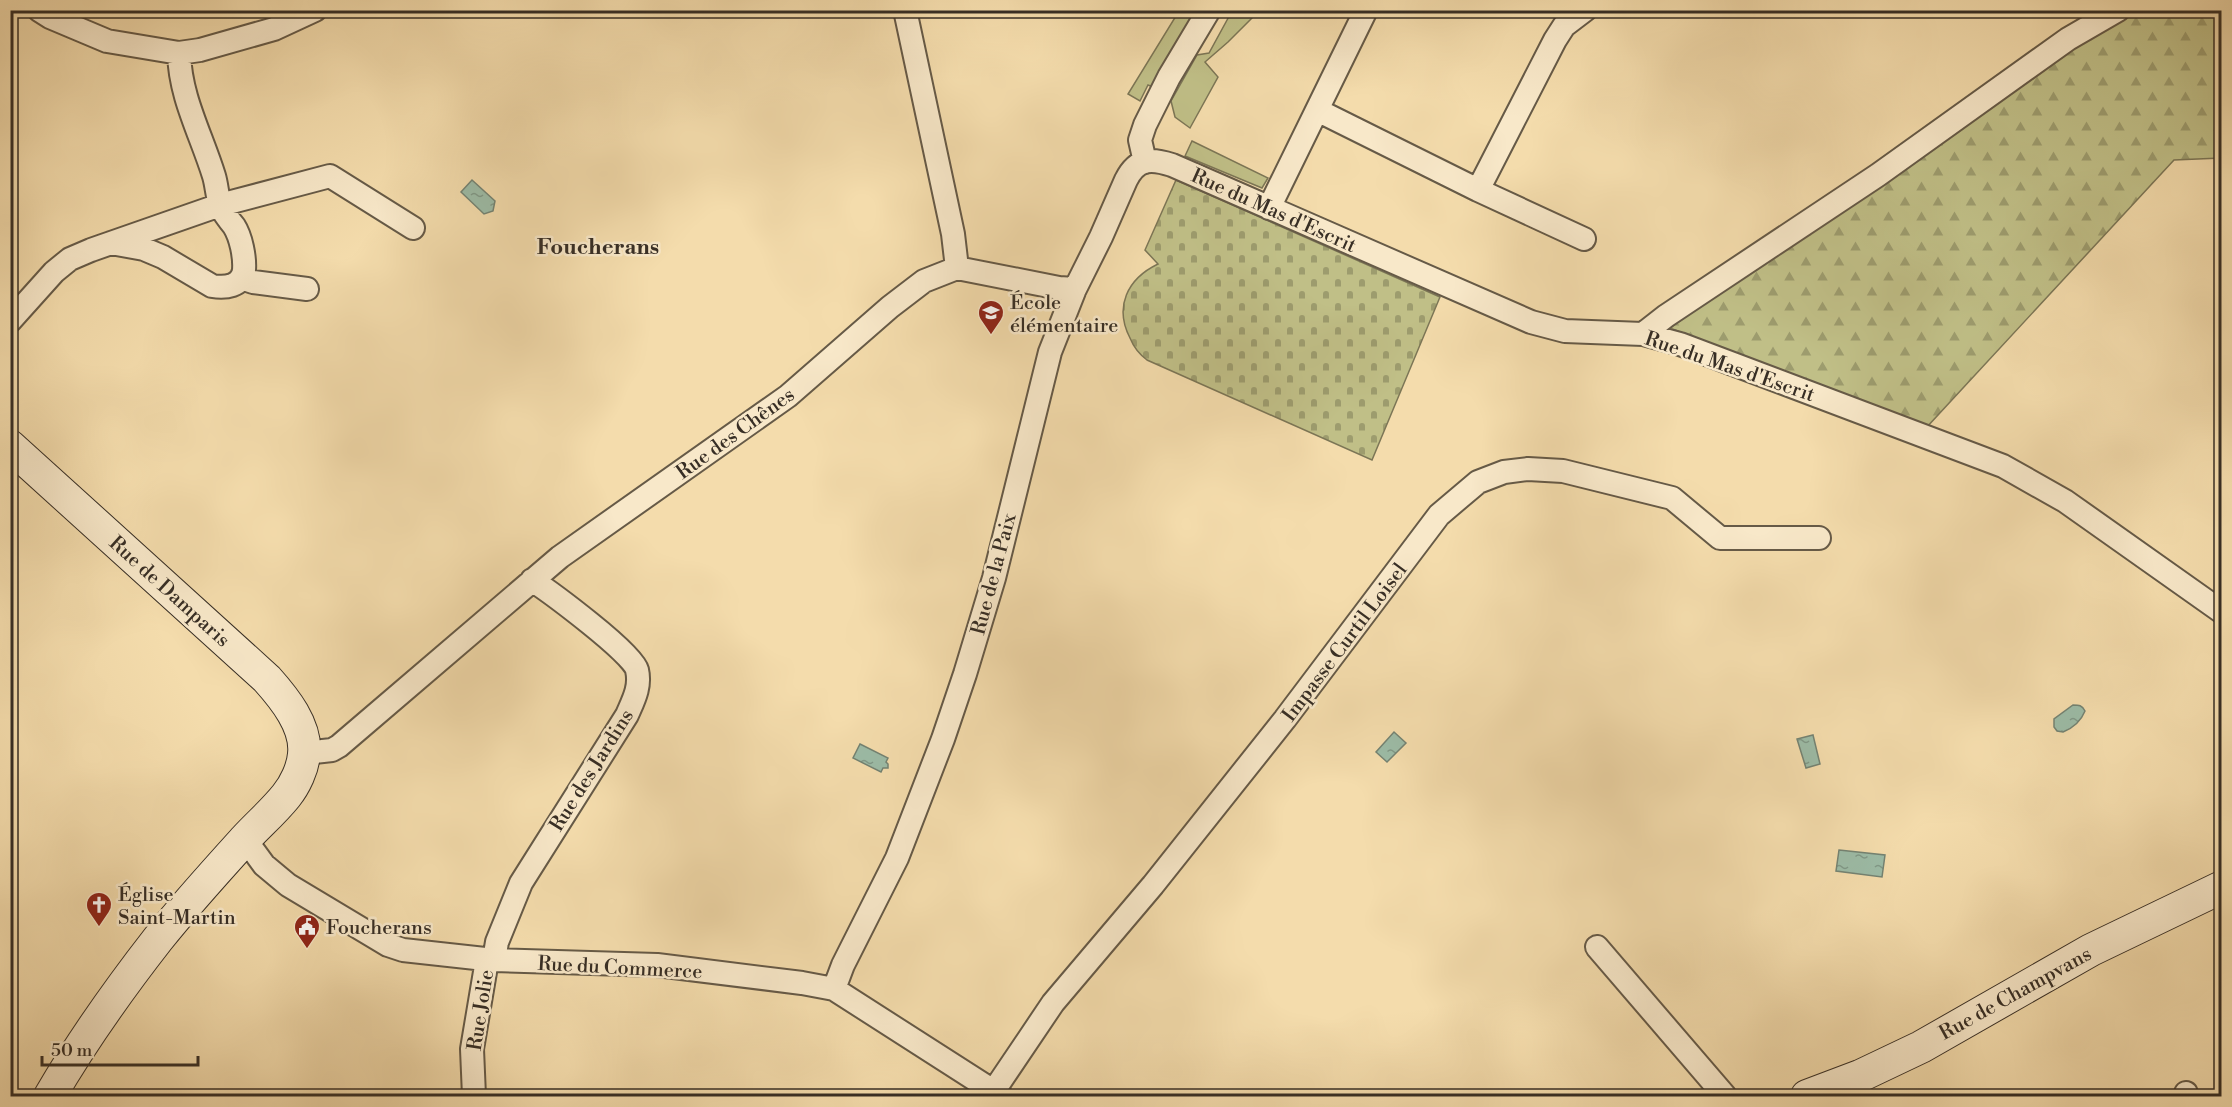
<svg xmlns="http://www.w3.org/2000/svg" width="2232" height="1107" font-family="'Libre Bodoni',serif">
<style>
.green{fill:#c0bf87;stroke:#7c7656;stroke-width:1.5}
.forest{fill:url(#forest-firs);stroke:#7c7656;stroke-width:1.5}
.cemetery{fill:url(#cemetery-stones);stroke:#7c7656;stroke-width:1.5}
.water{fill:url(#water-ripples);stroke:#748373;stroke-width:1.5}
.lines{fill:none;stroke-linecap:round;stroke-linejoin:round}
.street-casing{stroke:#665a47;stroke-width:26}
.secondary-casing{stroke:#372e25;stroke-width:34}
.street{stroke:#f8e8c9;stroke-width:22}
.secondary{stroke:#f8e8c9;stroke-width:32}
.labels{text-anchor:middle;stroke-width:5;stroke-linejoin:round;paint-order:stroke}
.street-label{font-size:20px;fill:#372e25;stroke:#f8e8c9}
.poi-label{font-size:20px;fill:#372e25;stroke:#f8e8c9;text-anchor:start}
.quarter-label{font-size:22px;font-weight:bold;fill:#372e25;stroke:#f8e8c9}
</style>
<defs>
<pattern id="forest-firs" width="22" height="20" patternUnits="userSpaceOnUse" patternTransform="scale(1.5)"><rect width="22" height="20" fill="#c0bf87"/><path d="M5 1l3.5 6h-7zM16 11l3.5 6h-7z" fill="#9d9c6e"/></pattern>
<pattern id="cemetery-stones" width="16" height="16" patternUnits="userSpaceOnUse" patternTransform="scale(1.5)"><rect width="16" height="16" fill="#c0bf87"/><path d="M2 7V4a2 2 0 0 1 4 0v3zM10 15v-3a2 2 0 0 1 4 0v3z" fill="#9d9c6e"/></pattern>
<pattern id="water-ripples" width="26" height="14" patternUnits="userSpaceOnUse" patternTransform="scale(1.5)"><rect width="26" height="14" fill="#9cbca7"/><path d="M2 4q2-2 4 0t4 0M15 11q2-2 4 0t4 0" fill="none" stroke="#809988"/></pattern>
</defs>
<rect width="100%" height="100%" fill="#f4dcac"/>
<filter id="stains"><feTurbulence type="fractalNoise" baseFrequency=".00333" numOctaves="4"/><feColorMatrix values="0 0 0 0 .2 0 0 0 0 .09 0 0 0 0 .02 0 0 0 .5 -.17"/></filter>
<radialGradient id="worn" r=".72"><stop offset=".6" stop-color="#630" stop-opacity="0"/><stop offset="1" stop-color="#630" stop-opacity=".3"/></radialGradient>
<!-- green -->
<path class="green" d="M 1179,11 L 1187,11 L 1192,19 L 1153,87 L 1148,85 L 1140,101 L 1128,94 Z
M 1232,11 L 1259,11 L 1228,42 L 1205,62 L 1218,77 L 1190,128 L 1175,117 L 1171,101 L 1197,55 L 1209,53 Z
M 1192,141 L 1268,178 L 1262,188 L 1185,156 Z"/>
<!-- forest -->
<path class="forest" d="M 2135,11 L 2221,11 L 2221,158 L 2174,160 L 1925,429 L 1670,328 L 2062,53 Z"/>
<!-- cemetery -->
<path class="cemetery" d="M 1176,180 L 1440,297 L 1372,460 L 1147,360 C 1139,354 1134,348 1130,338 C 1114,307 1127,279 1158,264 L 1145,250 Z"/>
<!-- water -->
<path class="water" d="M 472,180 L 495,201 L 493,211 L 484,214 L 461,192 Z
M 2073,705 C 2079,705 2082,705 2085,711 C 2081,721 2073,728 2063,732 L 2057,731 L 2054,727 L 2054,719 Z
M 1394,732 L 1406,743 L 1387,762 L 1376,752 Z
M 1813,735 L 1820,764 L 1806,768 L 1797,739 Z
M 860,744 L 888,758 L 886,762 L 888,764 L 888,768 L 883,768 L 881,772 L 853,758 Z
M 1839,850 L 1885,855 L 1882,877 L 1836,871 Z"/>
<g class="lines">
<defs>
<path id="street" d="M 39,10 L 50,17 L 107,41 L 179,53 L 200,50 L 274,29 L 315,10
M 1366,10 L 1317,110 L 1478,190 L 1555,40 L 1564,26 L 1585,10
M 1145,162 L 1140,140 L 1145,125 L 1169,77 L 1209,10
M 1478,190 L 1584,239
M 1269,208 L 1317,110
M 111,243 L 144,249 L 163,257 L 212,286 C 225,288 242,287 244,270 C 245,257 241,237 234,226 C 229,220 224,214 221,207 C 217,197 217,186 214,176 C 201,134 180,97 179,53
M 957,268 L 1059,288 L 1075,289
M 241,278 L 253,282 L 307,289
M 10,321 L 54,272 L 70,259 L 91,250 L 220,205 L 330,176 L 413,228
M 1643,334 L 1666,316 L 1878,175 L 2068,39 L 2118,10
M 305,753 L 332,750 L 339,746 L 560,557 L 788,396 L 890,307 L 924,281 L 957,268 L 953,234 L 905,10
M 245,839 L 264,865 L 288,885 L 388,945 L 403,950 L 494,960 L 657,965 L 802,983 L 834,989 L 1001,1096
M 1597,947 L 1725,1096
M 494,960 L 497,942 L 521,883 L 627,715 C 633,701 641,687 637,670 C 633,653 550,592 532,580
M 834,989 L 843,965 L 897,858 L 943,739 L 965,674 L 994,578 L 1050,352 L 1075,289 L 1101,237 L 1126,180 C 1137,158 1151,158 1172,165 L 1531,322 L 1565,331 L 1643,334 L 1680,344 L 2003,466 L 2065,501 L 2222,612
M 993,1092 L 1053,1003 L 1153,885 L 1285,719 L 1439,515 L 1478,482 L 1504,472 L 1528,469 L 1563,471 L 1672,498 L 1720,538 L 1819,538
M 2186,1093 L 2187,1096
M 474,1096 L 472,1049 L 487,960"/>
<path id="secondary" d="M 10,446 L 267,679 C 284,698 307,726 304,754 C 303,768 295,785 286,796 C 274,811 259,824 245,839 C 216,871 186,904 158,939 C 119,989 82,1041 50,1096
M 1807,1096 L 1860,1076 L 1921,1047 L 2091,950 L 2222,887"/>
</defs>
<!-- street casing -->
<use href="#street" class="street-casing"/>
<!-- secondary casing -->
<use href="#secondary" class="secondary-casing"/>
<!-- street -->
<use href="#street" class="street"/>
<!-- secondary -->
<use href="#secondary" class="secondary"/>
</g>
<!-- icons -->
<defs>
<symbol id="school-pin" viewBox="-11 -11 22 30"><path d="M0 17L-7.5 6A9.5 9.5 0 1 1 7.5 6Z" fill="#8f2418" stroke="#f8e8c9"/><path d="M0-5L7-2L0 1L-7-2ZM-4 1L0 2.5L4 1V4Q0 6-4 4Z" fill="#fff"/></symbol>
<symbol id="church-pin" viewBox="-11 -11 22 30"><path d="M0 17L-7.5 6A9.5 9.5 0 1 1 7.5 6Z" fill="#8f2418" stroke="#f8e8c9"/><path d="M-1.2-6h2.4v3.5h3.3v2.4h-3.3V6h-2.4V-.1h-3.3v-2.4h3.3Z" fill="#fff"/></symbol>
<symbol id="civic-pin" viewBox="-11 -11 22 30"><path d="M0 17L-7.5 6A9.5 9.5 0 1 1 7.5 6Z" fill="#8f2418" stroke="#f8e8c9"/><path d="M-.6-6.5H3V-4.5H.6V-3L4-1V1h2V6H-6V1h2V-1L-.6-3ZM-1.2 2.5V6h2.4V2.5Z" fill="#fff"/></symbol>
</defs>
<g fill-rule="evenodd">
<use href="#school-pin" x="976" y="298" width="30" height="40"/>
<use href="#church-pin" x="84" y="890" width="30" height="40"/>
<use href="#civic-pin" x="292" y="912" width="30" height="40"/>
</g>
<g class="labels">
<!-- street labels -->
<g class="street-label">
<text transform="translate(1274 210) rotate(24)" y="7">Rue du Mas d'Escrit</text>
<text transform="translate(1730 366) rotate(19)" y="7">Rue du Mas d'Escrit</text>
<text transform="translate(735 433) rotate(-36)" y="7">Rue des Chênes</text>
<text transform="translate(993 574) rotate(-75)" y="7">Rue de la Paix</text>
<text transform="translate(170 591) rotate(42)" y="7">Rue de Damparis</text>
<text transform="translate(1344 642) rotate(-53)" y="7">Impasse Curtil Loisel</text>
<text transform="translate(591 770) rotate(-58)" y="7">Rue des Jardins</text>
<text transform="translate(620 967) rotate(3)" y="7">Rue du Commerce</text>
<text transform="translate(2015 993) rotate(-29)" y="7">Rue de Champvans</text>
<text transform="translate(480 1010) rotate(-81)" y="7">Rue Jolie</text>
</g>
<!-- poi labels -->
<g class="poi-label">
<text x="1010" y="309">École<tspan x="1010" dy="23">élémentaire</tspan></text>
<text x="118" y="901">Église<tspan x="118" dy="23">Saint-Martin</tspan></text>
<text x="326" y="934">Foucherans</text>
</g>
<!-- quarter labels -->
<g class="quarter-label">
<text x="598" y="254">Foucherans</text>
</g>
</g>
<!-- margin -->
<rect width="2232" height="1107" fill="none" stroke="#f4dcac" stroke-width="36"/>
<rect x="12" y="12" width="2208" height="1083" fill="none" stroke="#372e25" stroke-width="3"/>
<rect x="18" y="18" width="2196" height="1071" fill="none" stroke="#372e25" stroke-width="1.5"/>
<!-- scale -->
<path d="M42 1056v9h156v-9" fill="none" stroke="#372e25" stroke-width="3"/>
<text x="51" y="1056" font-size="18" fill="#372e25" stroke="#f8e8c9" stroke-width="4.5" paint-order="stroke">50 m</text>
<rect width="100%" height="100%" filter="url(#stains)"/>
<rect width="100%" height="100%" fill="url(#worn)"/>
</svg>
